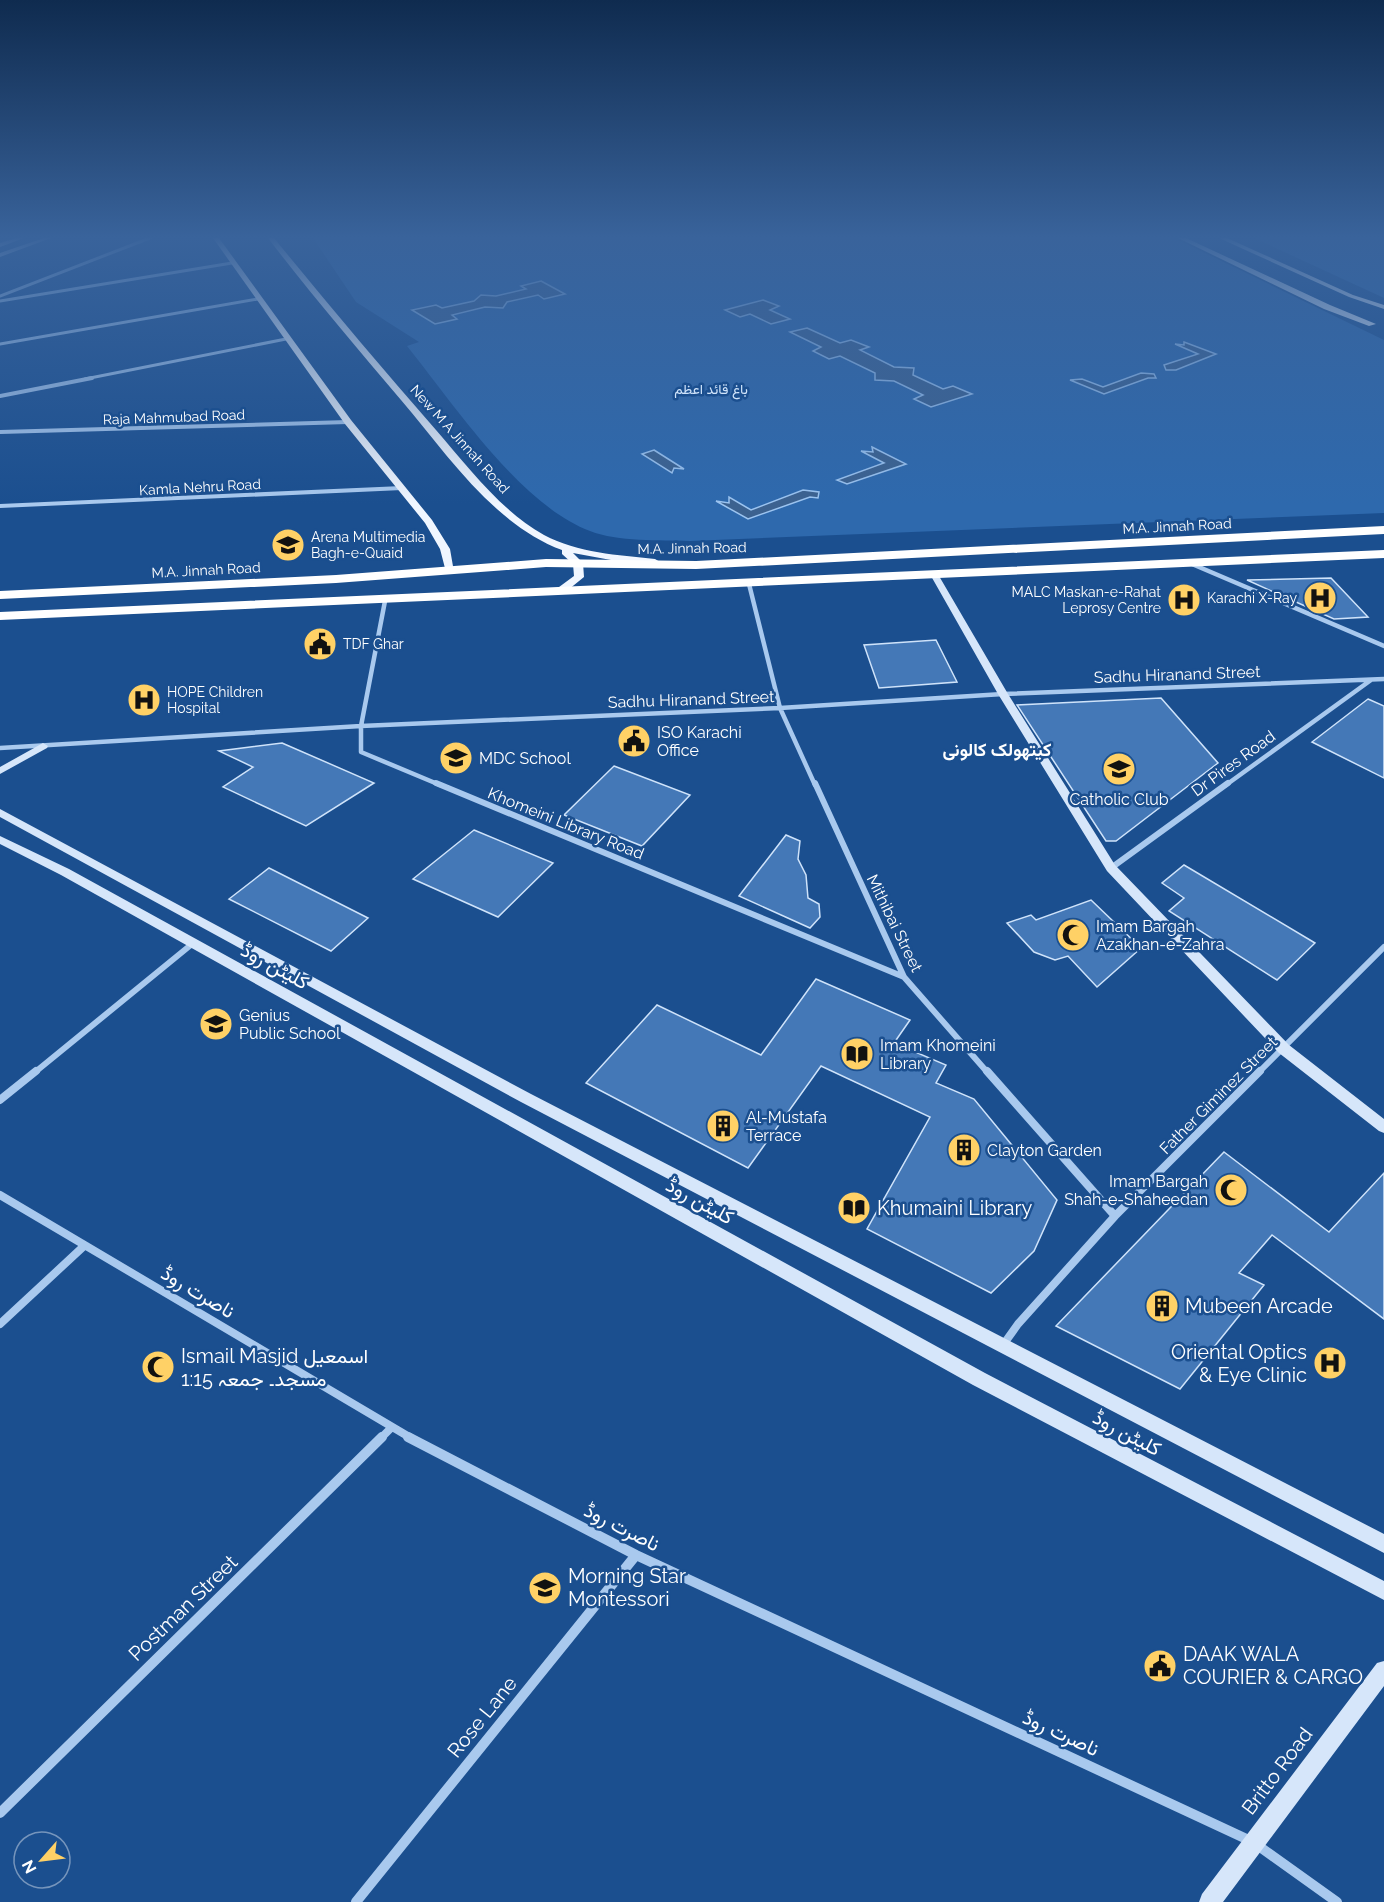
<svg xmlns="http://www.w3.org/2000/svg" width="1384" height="1902" font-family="Raleway,Vazirmatn,sans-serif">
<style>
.green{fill:#2e69ad}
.water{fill:#3c6290;stroke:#9cc4f0;stroke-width:1.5}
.building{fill:#4478b7;stroke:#cfe3fa;stroke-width:1.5}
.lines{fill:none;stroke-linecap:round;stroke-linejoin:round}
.street-far5{stroke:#a9c9ee;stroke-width:3}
.street-far4{stroke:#a9c9ee;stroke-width:4}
.street-far3{stroke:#a9c9ee;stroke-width:4.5}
.street-far2{stroke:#a9c9ee;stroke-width:6}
.street-far1{stroke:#a9c9ee;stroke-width:8}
.street{stroke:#a9c9ee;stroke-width:10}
.secondary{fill:#d6e6fa;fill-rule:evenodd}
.primary{fill:#f0f6ff;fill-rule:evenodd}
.highway{fill:#fff;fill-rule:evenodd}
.labels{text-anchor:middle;stroke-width:5;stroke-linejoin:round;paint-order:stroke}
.far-park-label{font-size:14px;fill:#cfe3fa;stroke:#1b4f8f}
.far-street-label{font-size:14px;fill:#fff;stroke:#1b4f8f}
.far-poi-label{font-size:14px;fill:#fff;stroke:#1b4f8f;text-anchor:start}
.street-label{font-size:16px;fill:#fff;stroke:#1b4f8f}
.poi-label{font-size:16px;fill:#fff;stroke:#1b4f8f;text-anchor:start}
.neighbourhood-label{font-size:18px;font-weight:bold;fill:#fff;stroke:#1b4f8f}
.near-street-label{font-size:20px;fill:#fff;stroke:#1b4f8f}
.near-poi-label{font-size:20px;fill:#fff;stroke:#1b4f8f;text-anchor:start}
</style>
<rect width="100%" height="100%" fill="#1b4f8f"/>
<!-- green -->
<path class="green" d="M 313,238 L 1174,238 L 1384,340 L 1384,513 L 690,541 C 660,540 618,542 590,531 C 520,505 453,403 407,346 L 419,342 L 356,302 Z
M 1254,238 L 1384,238 L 1384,298 Z"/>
<!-- water -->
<path class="water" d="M 541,281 L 565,294 L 544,299 L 538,295 L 507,302 L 503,308 L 485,307 L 452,315 L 457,319 L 435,324 L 412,310 L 436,305 L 442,308 L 474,301 L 481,295 L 496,296 L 526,289 L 521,286 Z
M 763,300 L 779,306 L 770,310 L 790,319 L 771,324 L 750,314 L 740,317 L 725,310 Z
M 807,328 L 840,343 L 851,340 L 869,347 L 860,350 L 894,367 L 914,368 L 913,375 L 943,389 L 953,386 L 972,394 L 931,407 L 914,399 L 923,395 L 894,381 L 875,380 L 875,373 L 840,356 L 829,359 L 813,351 L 821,347 L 790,332 Z
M 1184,342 L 1216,354 L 1176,370 L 1166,370 L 1164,365 L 1198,354 L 1175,344 L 1184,345 Z
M 1141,373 L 1154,374 L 1156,378 L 1148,378 L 1104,394 L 1070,380 L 1082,379 L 1103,387 Z
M 872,447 L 906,464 L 847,484 L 837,480 L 884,463 L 861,451 L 873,452 Z
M 654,450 L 684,469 L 674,468 L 672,473 L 642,454 Z
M 803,490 L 819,492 L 818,498 L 810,497 L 748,519 L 716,501 L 729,503 L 729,497 L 751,510 Z"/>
<!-- building -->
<path class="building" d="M 1331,578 L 1368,617 L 1334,619 L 1247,580 Z
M 936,640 L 957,682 L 879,688 L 864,645 Z
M 1161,698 L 1218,763 L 1116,841 L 1106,841 L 1017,705 Z
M 1368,699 L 1384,706 L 1384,778 L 1312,742 Z
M 282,743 L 374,783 L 306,826 L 223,787 L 253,767 L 219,751 Z
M 614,766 L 690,795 L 642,846 L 564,815 Z
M 474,830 L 553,863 L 498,917 L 413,879 Z
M 786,835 L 800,841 L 798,859 L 806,875 L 808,898 L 819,904 L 820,917 L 810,928 L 739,896 Z
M 1184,865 L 1315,943 L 1277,980 L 1169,911 L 1184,898 L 1162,883 Z
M 269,868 L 368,918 L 331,951 L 229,899 Z
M 1091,900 L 1141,948 L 1097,987 L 1068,956 L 1055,960 L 1034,952 L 1007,923 L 1031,915 L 1036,920 Z
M 816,979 L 910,1020 L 894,1043 L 946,1065 L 936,1083 L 974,1099 L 1057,1200 L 1034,1251 L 991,1293 L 867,1229 L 930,1117 L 821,1066 L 748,1168 L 586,1083 L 657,1005 L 761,1055 Z
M 1224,1152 L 1329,1232 L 1384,1173 L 1384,1319 L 1272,1235 L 1239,1273 L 1264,1285 L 1180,1389 L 1056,1326 Z"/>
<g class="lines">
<!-- street-far5 -->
<path class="street-far5" d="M 0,296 L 150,238
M 0,301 L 232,263
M 0,344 L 258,299
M 85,379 L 286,339"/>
<!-- street-far4 -->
<path class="street-far4" d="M 0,396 L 92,378
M 0,432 L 348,422
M 0,506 L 402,488"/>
<!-- street-far3 -->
<path class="street-far3" d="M 1192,564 L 1384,646
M 749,584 L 780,708 L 815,785
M 385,601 L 361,726 L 361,752 L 440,785
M 0,748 L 361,726 L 780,708 L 1003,694 L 1384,679
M 1226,785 L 1371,680"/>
<!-- street-far2 -->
<path class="street-far2" d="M 436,783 L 904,977
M 815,783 L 904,977 L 988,1073
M 1111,868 L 1228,783
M 34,1073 L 192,944
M 1258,1073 L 1384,947"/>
<!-- street-far1 -->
<path class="street-far1" d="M 987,1071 L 1115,1216
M 0,1100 L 36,1071
M 0,1195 L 411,1438
M 0,1324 L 84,1246
M 1003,1345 L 1018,1324 L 1115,1216 L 1260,1071
M 381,1438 L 391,1428"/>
<!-- street -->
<path class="street" d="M 408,1437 L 636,1555 L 1253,1842 L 1337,1902
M 0,1813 L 382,1437
M 356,1902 L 636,1555"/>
<!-- secondary -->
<path class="secondary" d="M 17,238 L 24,238 L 0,247 L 0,243 Z
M 44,238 L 51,238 L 0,257 L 0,253 Z
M 932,574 L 939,576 L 1008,694 L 1115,865 L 1289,1045 L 1384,1119 L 1384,1133 L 1379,1131 L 1279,1053 L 1107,871 L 998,694 L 931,576 Z
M 43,743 L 48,746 L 47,748 L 0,774 L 0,767 Z
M 0,809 L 531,1094 L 1384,1534 L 1384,1553 L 521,1102 L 0,817 Z
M 0,836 L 69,869 L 985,1373 L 1384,1581 L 1384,1600 L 973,1385 L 61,875 L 0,844 Z
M 1384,1661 L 1384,1686 L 1223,1902 L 1199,1902 L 1202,1894 L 1377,1663 Z"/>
<!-- primary -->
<path class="primary" d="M 213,238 L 219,238 L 351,420 L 432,520 L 450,549 L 454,572 L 446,572 L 440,549 L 425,523 L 345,424 Z
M 268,238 L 274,238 C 327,303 381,367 436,430 C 469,468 500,510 544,535 C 578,553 618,555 655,559 L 660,562 L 659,564 L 611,560 L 573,553 L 583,563 L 584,577 L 563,594 L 555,594 L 555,590 L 574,576 L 573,564 L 562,554 L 562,550 C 493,524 447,454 401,400 C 356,347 310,293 268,238 Z
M 1178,238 L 1186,238 L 1330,305 L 1376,324 L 1369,326 L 1324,309 Z
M 1219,238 L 1227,238 L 1353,295 L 1384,305 L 1384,309 L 1349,297 Z"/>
<!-- highway -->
<path class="highway" d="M 1384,526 L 1384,534 L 696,569 L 546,567 L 336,583 L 0,599 L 0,591 L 336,575 L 546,559 L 696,561 Z
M 1384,550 L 1384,558 L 0,620 L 0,612 Z"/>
</g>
<!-- sky -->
<linearGradient id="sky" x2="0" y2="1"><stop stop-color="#0f2b4f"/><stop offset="0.47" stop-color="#39639b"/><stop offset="1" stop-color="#39639b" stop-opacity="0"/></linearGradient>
<rect width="1384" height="504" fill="url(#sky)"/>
<!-- icons -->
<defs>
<symbol id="school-disc" viewBox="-11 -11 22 22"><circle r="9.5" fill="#ffd166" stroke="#1b4f8f"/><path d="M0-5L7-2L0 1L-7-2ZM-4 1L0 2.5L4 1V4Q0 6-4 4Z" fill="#111"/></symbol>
<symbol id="hospital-disc" viewBox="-11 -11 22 22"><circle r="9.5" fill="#ffd166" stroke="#1b4f8f"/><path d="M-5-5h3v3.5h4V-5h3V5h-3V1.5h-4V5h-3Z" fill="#111"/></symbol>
<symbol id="civic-disc" viewBox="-11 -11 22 22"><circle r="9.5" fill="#ffd166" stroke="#1b4f8f"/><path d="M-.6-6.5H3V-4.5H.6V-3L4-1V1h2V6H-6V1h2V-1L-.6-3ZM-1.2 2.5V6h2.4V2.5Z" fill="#111"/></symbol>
<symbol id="mosque-disc" viewBox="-11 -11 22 22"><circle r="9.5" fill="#ffd166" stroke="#1b4f8f"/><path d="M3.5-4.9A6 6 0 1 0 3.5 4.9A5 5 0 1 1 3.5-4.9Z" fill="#111"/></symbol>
<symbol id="library-disc" viewBox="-11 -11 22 22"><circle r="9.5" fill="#ffd166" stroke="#1b4f8f"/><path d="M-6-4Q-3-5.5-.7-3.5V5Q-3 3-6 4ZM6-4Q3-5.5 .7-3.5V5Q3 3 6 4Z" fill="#111"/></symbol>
<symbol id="building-disc" viewBox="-11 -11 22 22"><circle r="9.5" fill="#ffd166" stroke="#1b4f8f"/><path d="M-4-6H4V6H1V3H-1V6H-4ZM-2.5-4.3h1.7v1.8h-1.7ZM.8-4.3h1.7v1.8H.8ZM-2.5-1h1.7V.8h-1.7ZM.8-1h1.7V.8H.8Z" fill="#111"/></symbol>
</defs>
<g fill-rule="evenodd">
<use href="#school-disc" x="269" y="526" width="38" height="38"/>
<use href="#hospital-disc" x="1301" y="579" width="38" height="38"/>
<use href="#hospital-disc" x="1165" y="581" width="38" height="38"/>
<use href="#civic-disc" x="301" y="625" width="38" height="38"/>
<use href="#hospital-disc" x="125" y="681" width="38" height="38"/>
<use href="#civic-disc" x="615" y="722" width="38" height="38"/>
<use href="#school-disc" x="437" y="739" width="38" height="38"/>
<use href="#school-disc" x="1100" y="750" width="38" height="38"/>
<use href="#mosque-disc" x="1054" y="916" width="38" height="38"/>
<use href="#school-disc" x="197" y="1005" width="38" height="38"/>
<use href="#library-disc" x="838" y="1035" width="38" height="38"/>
<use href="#building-disc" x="704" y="1107" width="38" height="38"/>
<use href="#building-disc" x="945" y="1131" width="38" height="38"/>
<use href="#mosque-disc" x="1212" y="1171" width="38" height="38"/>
<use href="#library-disc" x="835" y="1189" width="38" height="38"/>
<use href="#building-disc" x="1143" y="1287" width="38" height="38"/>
<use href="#hospital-disc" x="1311" y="1344" width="38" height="38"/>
<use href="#mosque-disc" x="139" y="1348" width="38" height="38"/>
<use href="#school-disc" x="526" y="1569" width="38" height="38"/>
<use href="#civic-disc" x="1141" y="1647" width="38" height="38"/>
</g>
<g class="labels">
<!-- far-park labels -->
<g class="far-park-label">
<text x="711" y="394">باغ قائد اعظم</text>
</g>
<!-- far-street labels -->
<g class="far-street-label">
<text transform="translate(174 417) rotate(-2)" y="5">Raja Mahmubad Road</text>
<text transform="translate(460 439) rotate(48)" y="5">New M A Jinnah Road</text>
<text transform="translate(200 487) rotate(-3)" y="5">Kamla Nehru Road</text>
<text transform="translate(1177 526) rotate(-3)" y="5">M.A. Jinnah Road</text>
<text transform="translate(692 548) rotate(-1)" y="5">M.A. Jinnah Road</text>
<text transform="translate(206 570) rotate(-3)" y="5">M.A. Jinnah Road</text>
</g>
<!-- far-poi labels -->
<g class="far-poi-label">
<text x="311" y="542">Arena Multimedia<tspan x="311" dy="16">Bagh-e-Quaid</tspan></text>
<text x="1161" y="597" text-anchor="end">MALC Maskan-e-Rahat<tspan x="1161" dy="16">Leprosy Centre</tspan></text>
<text x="1297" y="603" text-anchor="end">Karachi X-Ray</text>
<text x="343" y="649">TDF Ghar</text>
<text x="167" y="697">HOPE Children<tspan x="167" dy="16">Hospital</tspan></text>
</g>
<!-- street labels -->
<g class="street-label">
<text transform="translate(1177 674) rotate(-2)" y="6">Sadhu Hiranand Street</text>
<text transform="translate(691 699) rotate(-2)" y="6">Sadhu Hiranand Street</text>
<text transform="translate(1233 763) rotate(-36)" y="6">Dr Pires Road</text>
<text transform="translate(566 823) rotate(22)" y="6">Khomeini Library Road</text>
<text transform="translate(895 923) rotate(64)" y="6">Mithibai Street</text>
<text transform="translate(1218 1095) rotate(-45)" y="6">Father Giminez Street</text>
</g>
<!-- poi labels -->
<g class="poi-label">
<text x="657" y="738">ISO Karachi<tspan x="657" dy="18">Office</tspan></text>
<text x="479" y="764">MDC School</text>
<text x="1119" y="805" text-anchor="middle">Catholic Club</text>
<text x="1096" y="932">Imam Bargah<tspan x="1096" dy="18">Azakhan-e-Zahra</tspan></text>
<text x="239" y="1021">Genius<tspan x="239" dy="18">Public School</tspan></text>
<text x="880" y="1051">Imam Khomeini<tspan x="880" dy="18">Library</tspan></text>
<text x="746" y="1123">Al-Mustafa<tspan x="746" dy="18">Terrace</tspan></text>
<text x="987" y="1156">Clayton Garden</text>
<text x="1208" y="1187" text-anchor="end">Imam Bargah<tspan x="1208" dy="18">Shah-e-Shaheedan</tspan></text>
</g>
<!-- neighbourhood labels -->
<g class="neighbourhood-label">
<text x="997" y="756">کیتھولک کالونی</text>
</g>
<!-- near-street labels -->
<g class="near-street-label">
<text transform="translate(275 966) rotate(29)" y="7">کلیٹن روڈ</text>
<text transform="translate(700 1201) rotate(29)" y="7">کلیٹن روڈ</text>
<text transform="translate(198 1292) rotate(31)" y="7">ناصرت روڈ</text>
<text transform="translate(1127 1433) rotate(28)" y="7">کلیٹن روڈ</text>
<text transform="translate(622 1527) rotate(27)" y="7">ناصرت روڈ</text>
<text transform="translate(183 1608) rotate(-44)" y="7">Postman Street</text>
<text transform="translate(482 1717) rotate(-51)" y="7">Rose Lane</text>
<text transform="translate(1061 1733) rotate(25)" y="7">ناصرت روڈ</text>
<text transform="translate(1277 1771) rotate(-53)" y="7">Britto Road</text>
</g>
<!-- near-poi labels -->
<g class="near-poi-label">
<text x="877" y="1215">Khumaini Library</text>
<text x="1185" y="1313">Mubeen Arcade</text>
<text x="1307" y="1359" text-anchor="end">Oriental Optics<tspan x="1307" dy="23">&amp; Eye Clinic</tspan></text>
<text x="181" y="1363">Ismail Masjid اسمعیل<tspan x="181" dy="23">مسجد۔ جمعہ 1:15</tspan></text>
<text x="568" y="1583">Morning Star<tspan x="568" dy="23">Montessori</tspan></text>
<text x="1183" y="1661">DAAK WALA<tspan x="1183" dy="23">COURIER &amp; CARGO</tspan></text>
</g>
</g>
<!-- north arrow -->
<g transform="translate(42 1860) rotate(242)"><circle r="28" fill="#1b4f8f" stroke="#7695bc" stroke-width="1.5"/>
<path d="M0-4.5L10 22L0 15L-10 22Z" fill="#ffd166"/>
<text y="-9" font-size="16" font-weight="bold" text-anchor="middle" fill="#ffffff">N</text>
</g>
</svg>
